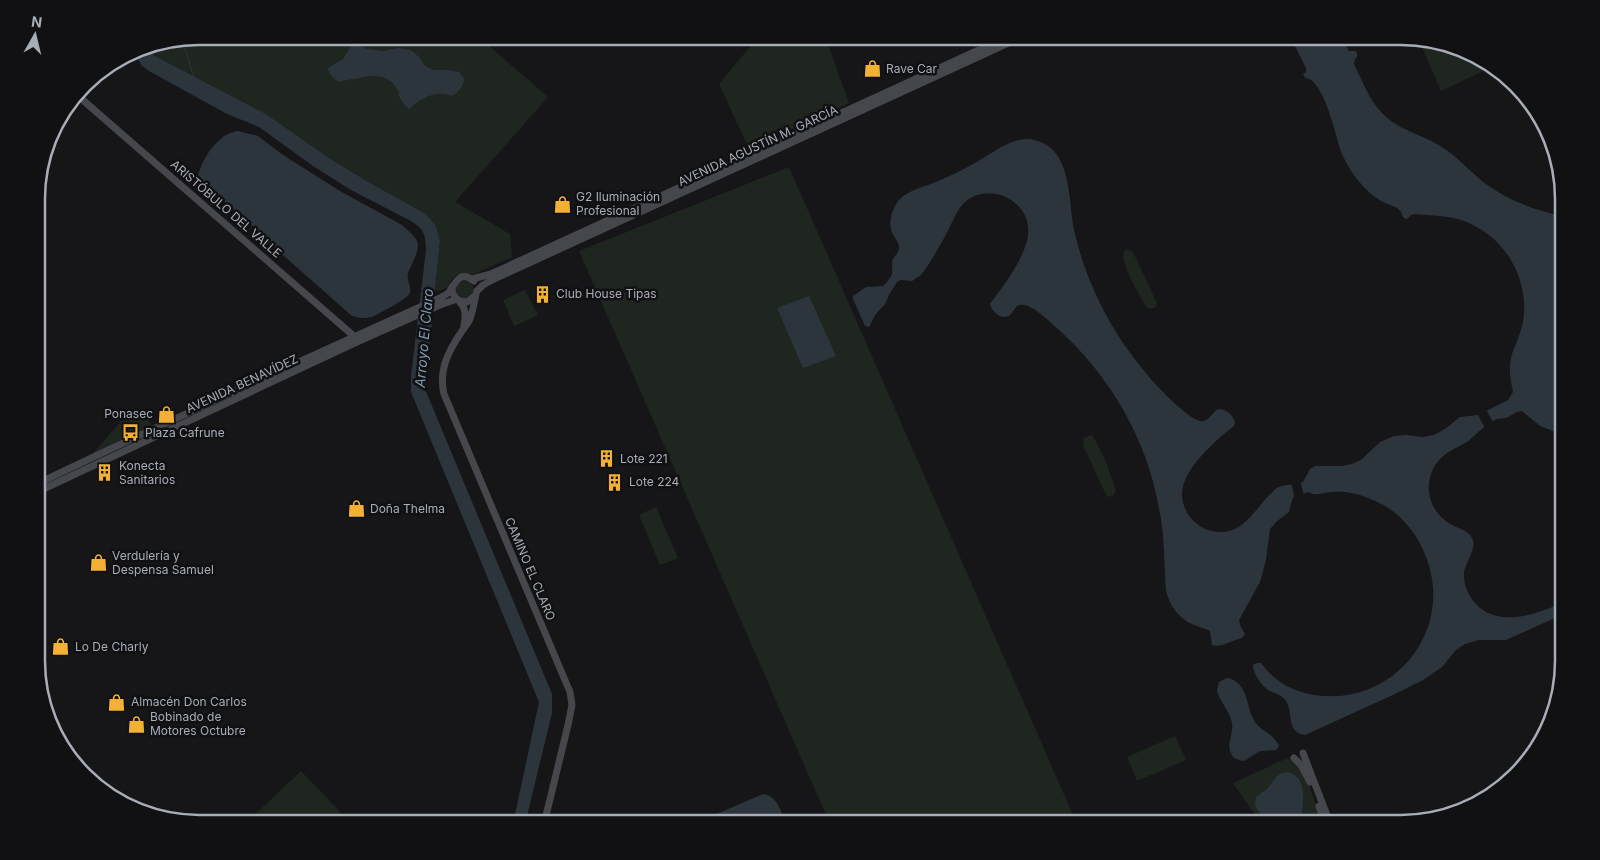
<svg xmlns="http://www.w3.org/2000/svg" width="1600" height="860" font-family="Inter,sans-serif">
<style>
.green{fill:#1e261f}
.water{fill:#2c353c}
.pier{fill:#161618}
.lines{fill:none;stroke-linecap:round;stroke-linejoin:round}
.stream{stroke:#2c353c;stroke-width:1}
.secondary{stroke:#45474d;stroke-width:7}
.labels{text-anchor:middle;stroke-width:5;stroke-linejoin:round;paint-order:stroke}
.poi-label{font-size:12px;fill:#a8adb8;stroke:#111113;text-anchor:start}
.street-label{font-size:12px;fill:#a8adb8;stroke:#111113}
.water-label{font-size:14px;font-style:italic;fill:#7f9bb3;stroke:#111113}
.rim{fill:none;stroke:#a8adb8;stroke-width:2.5}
</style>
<rect width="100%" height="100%" fill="#161618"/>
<!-- green -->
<path class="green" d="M 199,36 L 478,36 L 548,97 L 455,202 L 510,234 L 512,257 L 474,274 L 459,274 L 453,278 L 447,288 L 435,292 L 440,241 L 436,226 L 426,214 L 365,180 L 332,160 L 266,114 L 155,56 L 144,47 Z
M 759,36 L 825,36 L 849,103 L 749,149 L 719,84 Z
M 1419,40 L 1473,53 L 1490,68 L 1441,91 Z
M 789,167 L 1077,824 L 830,824 L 579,251 Z
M 1128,249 L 1133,252 L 1157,303 L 1156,307 L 1151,309 L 1147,308 C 1140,296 1120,264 1124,251 Z
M456 290a9 9 0 1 1 18 0a9 9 0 1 1-18 0Z
M 525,290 L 538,315 L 514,326 L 503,300 Z
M 133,408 L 149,420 L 151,425 C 145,431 137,431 130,435 C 126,437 123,440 120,442 C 111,447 102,450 93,454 L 94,452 Z
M 1090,435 L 1093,436 L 1106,462 L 1116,490 L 1114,495 L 1109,497 L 1106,495 L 1083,445 L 1084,438 Z
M 656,507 L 678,558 L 660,565 L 639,515 Z
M 1175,736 L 1186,760 L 1137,781 L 1127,757 Z
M 1285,759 C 1290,759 1293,760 1297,763 C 1307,773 1317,809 1322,823 L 1261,823 L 1233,783 Z
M 301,771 L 346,818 L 346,821 L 343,824 L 245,824 Z"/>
<!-- water -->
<path class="water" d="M 1290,36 L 1341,36 L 1349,51 L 1355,51 L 1357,53 L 1357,57 L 1355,59 L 1354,64 C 1362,80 1369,100 1382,113 C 1399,131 1422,134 1442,147 C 1458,157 1470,172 1486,184 C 1509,201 1535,210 1562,216 L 1563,435 L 1540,426 L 1522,411 C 1516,411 1513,415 1508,417 C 1505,419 1501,418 1497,419 C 1485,424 1477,434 1467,442 C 1458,447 1448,451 1441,458 C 1423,476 1425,506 1446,521 C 1454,528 1469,529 1473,540 C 1476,549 1466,562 1464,572 C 1463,584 1468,595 1475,603 C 1498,629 1537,614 1564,602 L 1564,614 L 1506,640 L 1479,640 L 1465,644 L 1456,650 L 1442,667 L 1423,680 L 1395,694 L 1305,735 C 1285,732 1294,712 1286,701 C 1281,694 1276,694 1270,691 C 1262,687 1253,673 1253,665 L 1257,663 L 1261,663 C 1274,681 1293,692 1315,695 C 1393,707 1455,631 1426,557 C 1419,537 1405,519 1387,507 C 1371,498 1352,490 1333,492 C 1323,492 1318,497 1308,492 L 1293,497 L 1289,512 L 1276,522 L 1270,529 L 1266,560 L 1260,582 L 1239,620 L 1240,625 L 1245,634 L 1242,638 C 1232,640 1221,648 1212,645 L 1210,631 C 1204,628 1199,627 1194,625 C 1179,619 1170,606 1166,591 C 1164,564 1165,536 1159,508 C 1147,439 1110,376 1058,329 C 1050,322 1034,306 1024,305 C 1016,303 1015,310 1010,315 C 1002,321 992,312 990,304 C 1003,287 1026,256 1028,235 C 1032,201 989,180 964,203 C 957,210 953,220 949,229 C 940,245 932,261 921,275 L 912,281 L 901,280 L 897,282 L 890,293 L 885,304 L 875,315 L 869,327 L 865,326 L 853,299 L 853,296 L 866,287 L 883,286 C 886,283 890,279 892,274 C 893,269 891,264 893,259 C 895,255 900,252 899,246 C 898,241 894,237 892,232 C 888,222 892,209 899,200 C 908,190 924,187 936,182 C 948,177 961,171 973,164 C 996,152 1018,129 1045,144 C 1073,160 1068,206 1075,234 C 1090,296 1121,349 1165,394 C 1172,401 1195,424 1204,421 C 1210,419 1213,412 1218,409 C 1226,409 1232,414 1235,422 L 1234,426 C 1215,441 1183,468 1182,494 C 1182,506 1188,517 1197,524 C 1203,529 1210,531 1218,532 C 1247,534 1257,503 1277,488 C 1281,485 1297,484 1303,482 L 1310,469 L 1315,466 L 1342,466 L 1352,464 L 1361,460 L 1380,442 L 1394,436 L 1406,435 L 1423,437 L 1434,435 L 1445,429 L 1460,417 L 1478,415 L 1508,400 L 1513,392 C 1510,378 1508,365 1513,351 C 1517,341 1521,332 1523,322 C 1530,279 1505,236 1464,221 C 1448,215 1432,216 1415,214 L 1411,215 L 1407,219 L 1404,218 C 1402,216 1402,213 1401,212 C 1398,206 1386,204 1381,201 C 1364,191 1350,172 1342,154 C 1336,138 1324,78 1305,78 L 1303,74 L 1306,72 L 1306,68 Z
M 353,43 L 367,49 L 384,51 L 398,48 L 411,50 L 419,57 L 425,66 L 433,70 L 448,70 L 459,72 L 464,78 C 464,86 458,92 452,96 C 437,89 419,99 409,109 C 406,106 401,101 399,96 C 397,91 401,94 397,89 C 388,73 373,75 358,78 C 351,80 347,79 339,82 C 334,79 328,74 328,68 L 343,59 Z
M 144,47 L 155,56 L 266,114 L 332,160 L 365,180 L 426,214 L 436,226 L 440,241 L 425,389 L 552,694 L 552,713 L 525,824 L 513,824 L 539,702 L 411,392 L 411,376 L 426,250 C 426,233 423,228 409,220 L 351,190 L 313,166 L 259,127 L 227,114 L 149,71 L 142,66 L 133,51 Z
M 238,131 L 258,136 L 283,155 L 340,191 L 402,225 C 420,241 422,242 412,264 C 411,267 408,271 408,274 C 406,281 412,287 410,293 C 408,298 378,315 371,317 C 365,319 359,318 352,316 L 275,248 L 269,240 L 204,184 L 198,176 C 202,158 219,133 238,131 Z
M 809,296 L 836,356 L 803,368 L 777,308 Z
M 1227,678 C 1248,681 1246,707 1254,720 C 1260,732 1273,732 1279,746 L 1276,750 L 1260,751 L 1244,761 C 1238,760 1233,759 1231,753 C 1226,746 1234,733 1232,723 C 1230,711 1220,702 1217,691 L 1219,682 Z
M 1287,772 C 1311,778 1301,806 1301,823 L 1266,823 L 1255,806 L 1256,797 C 1259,794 1263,792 1266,790 C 1273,783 1276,772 1287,772 Z
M 763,794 C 778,796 781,812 786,824 L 708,824 L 710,818 L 714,815 Z"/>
<!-- pier -->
<path class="pier" d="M 1486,409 L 1494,424 L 1485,428 L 1477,413 Z
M 1300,480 L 1304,496 L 1295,499 L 1291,483 Z"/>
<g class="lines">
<!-- stream -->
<path class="stream" d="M 182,40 L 194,77"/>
<!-- secondary -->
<path class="secondary" d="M 77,95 L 356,338
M 472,279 L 491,274 L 1009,36
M 452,287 C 452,297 458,302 467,302 L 475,296
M 477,291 L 483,285 L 492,280 L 1024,36
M 476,294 C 474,303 473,313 469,321 C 467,325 464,328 462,331 C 449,350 438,370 444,394 L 570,692 L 572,705 L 568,725 L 544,824
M 459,301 C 466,308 466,315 464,325
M 37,484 C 170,420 305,359 440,298 C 443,296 447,295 450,291 C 456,282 460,270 474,281
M 37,492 L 359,341 L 440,305 L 457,299
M 1303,753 L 1330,823
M 1294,758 L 1301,765 L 1310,782
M 1319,806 L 1325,823"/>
</g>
<!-- icons -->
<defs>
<symbol id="shop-bare" viewBox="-9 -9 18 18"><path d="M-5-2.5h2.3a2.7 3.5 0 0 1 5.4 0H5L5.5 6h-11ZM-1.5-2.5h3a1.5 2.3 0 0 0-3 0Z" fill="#f2b134" stroke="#111113" stroke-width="2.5" paint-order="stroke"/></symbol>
<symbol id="building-bare" viewBox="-9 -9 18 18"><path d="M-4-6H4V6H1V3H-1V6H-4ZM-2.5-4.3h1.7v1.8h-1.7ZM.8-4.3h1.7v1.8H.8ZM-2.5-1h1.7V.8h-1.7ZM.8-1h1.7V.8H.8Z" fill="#f2b134" stroke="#111113" stroke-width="2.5" paint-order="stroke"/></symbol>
<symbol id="bus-bare" viewBox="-9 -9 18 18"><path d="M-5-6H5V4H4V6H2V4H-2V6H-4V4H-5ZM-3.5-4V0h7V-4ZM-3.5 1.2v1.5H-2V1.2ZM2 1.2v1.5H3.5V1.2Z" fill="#f2b134" stroke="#111113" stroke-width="2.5" paint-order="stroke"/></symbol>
</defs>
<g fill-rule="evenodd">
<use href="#shop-bare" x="860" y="56" width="25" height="25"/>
<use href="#shop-bare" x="550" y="192" width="25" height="25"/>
<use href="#building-bare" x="530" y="282" width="25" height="25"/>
<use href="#shop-bare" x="154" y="402" width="25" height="25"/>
<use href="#bus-bare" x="118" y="420" width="25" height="25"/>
<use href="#building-bare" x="594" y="446" width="25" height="25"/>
<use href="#building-bare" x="92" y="460" width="25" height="25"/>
<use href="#building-bare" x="602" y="470" width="25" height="25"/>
<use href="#shop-bare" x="344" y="496" width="25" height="25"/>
<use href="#shop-bare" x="86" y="550" width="25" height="25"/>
<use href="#shop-bare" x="48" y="634" width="25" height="25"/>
<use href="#shop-bare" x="104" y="690" width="25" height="25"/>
<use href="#shop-bare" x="124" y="712" width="25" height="25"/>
</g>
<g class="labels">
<!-- poi labels -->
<g class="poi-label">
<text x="886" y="73">Rave Car</text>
<text x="576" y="201">G2 Iluminación<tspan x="576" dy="14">Profesional</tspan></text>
<text x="556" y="298">Club House Tipas</text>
<text x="153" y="418" text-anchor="end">Ponasec</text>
<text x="145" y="437">Plaza Cafrune</text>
<text x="620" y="463">Lote 221</text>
<text x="119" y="470">Konecta<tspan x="119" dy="14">Sanitarios</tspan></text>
<text x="629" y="486">Lote 224</text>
<text x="370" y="513">Doña Thelma</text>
<text x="112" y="560">Verdulería y<tspan x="112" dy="14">Despensa Samuel</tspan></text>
<text x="75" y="651">Lo De Charly</text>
<text x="131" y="706">Almacén Don Carlos</text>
<text x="150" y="721">Bobinado de<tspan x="150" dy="14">Motores Octubre</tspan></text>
</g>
<!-- street labels -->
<g class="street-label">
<text transform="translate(758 146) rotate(-25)" y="4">AVENIDA AGUSTÍN M. GARCÍA</text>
<text transform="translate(226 209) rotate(41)" y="4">ARISTÓBULO DEL VALLE</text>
<text transform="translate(242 384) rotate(-25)" y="4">AVENIDA BENAVÍDEZ</text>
<text transform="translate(530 569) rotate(67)" y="4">CAMINO EL CLARO</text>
</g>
<!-- water labels -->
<g class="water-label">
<text transform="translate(424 338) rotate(-85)" y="5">Arroyo El Claro</text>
</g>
</g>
<!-- crop -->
<path d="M0 0H1600V860H0ZM199 45H1401A154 154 0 0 1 1555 199V661A154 154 0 0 1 1401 815H199A154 154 0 0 1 45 661V199A154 154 0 0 1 199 45Z" fill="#111113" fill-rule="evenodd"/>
<path class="rim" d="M199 45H1401A154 154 0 0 1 1555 199V661A154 154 0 0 1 1401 815H199A154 154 0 0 1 45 661V199A154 154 0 0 1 199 45Z"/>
<!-- north arrow -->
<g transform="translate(35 35) rotate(8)" stroke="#111113" stroke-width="4" paint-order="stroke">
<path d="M0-4L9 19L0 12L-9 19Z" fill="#a8adb8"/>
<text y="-8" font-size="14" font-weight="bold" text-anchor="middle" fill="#a8adb8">N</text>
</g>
</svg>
